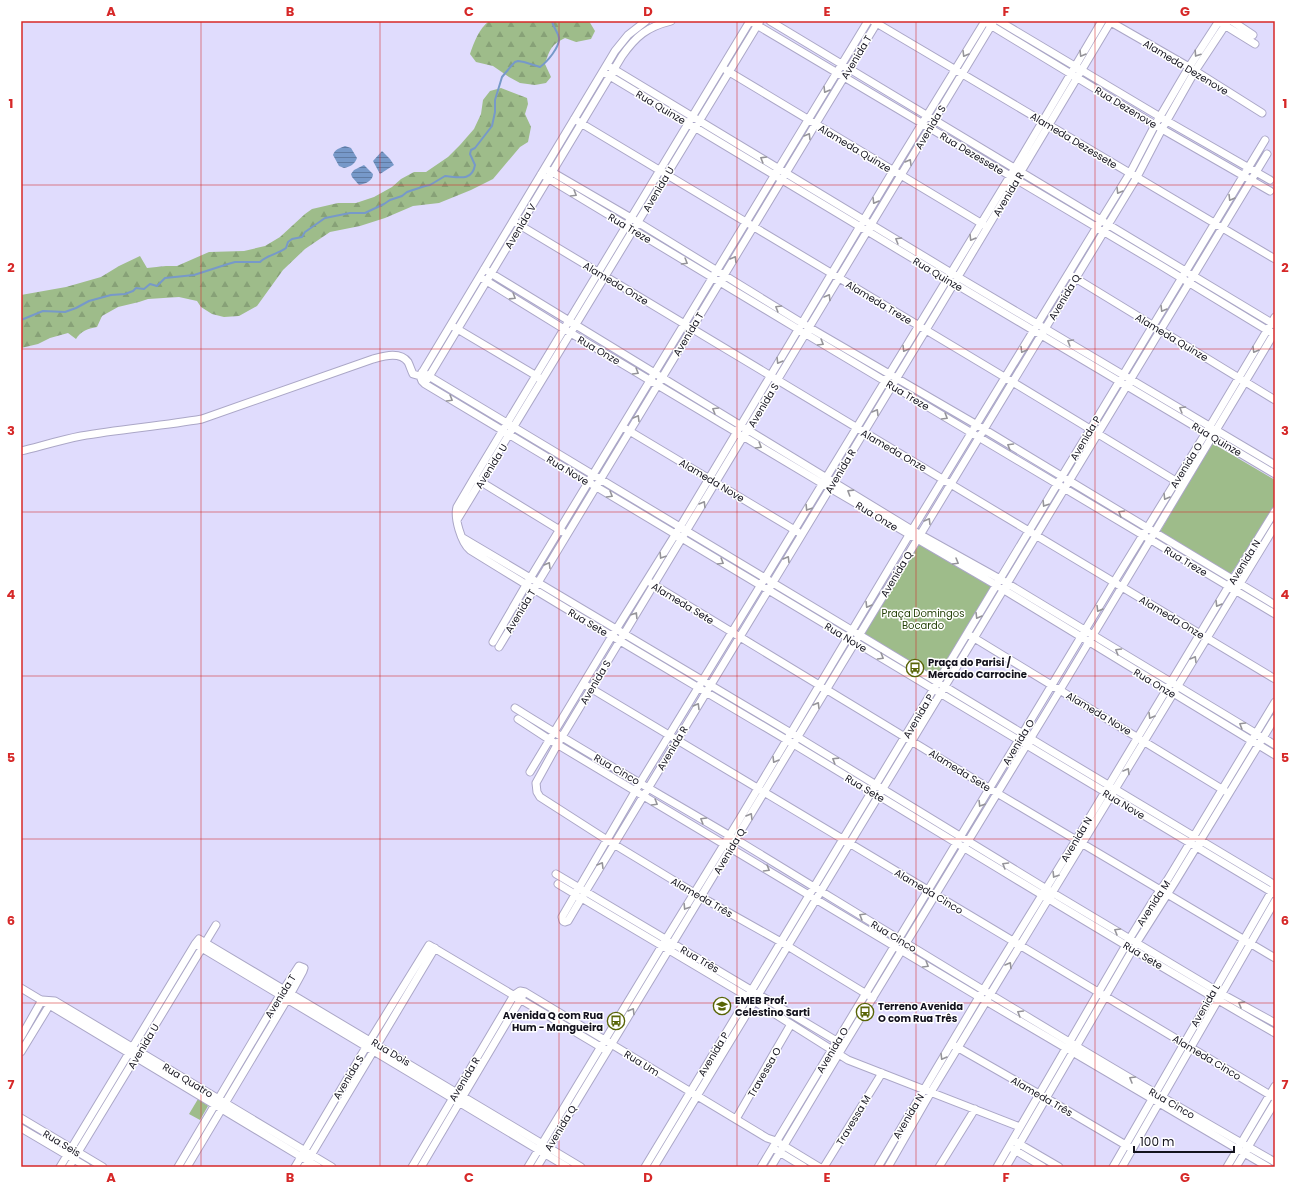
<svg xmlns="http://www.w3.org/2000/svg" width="1296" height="1188" font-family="Poppins,sans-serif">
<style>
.forest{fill:url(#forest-firs)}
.park{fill:#9ebc8a}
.water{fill:url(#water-rules)}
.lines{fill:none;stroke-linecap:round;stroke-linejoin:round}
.stream{stroke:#7799c9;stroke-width:2}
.minor-casing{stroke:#aba7c7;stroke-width:9}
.minor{stroke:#fff;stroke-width:7}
.oneway{stroke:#959499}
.grid{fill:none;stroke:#d62828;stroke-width:1;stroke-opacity:0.55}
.labels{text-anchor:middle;stroke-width:3;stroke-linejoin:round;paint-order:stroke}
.street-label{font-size:10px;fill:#13121d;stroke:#fff}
.park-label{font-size:10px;fill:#1f3c02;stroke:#fff}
.poi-label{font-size:10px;font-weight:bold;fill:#13121d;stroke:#fff;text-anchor:start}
.neatline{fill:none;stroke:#d62828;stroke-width:1.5}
.grid-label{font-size:13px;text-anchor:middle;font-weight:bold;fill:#d62828}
</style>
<defs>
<pattern id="forest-firs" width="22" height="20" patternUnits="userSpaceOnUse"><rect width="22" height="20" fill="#9ebc8a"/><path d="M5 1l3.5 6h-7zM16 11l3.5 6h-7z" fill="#87a177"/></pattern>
<pattern id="water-rules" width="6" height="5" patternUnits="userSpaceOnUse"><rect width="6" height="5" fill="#7799c9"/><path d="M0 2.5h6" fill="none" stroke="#607ba3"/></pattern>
</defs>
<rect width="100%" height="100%" fill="#e0dcfd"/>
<!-- forest -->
<path class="forest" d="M 489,21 L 510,21 L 516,22 L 518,21 L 589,21 L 595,31 L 591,39 L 576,42 L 565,38 C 551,45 550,49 545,64 L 551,77 L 546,83 L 535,85 L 520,83 L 509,77 L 493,66 L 476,62 L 470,54 C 474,42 479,29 489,21 Z
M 501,88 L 527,98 L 528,104 L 525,114 L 531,127 L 528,142 L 520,147 L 493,179 L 471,190 L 439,203 L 413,206 L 385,218 L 360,226 L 330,232 L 305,249 L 283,270 L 257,306 L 239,316 L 224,317 L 212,314 L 201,307 L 197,301 L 179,297 L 148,299 L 139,302 L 118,307 L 102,316 L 97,327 C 87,329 81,331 76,339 L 68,333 L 50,338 L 38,344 L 21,348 L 21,295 L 66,287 L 101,277 L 119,266 L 140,256 L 147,268 L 166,266 L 177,266 L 209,252 L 244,251 L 265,246 L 280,237 L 305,214 L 312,209 L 338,203 L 356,203 L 374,197 L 392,187 L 401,179 L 414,172 L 426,172 L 448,157 L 460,145 L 474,129 L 481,114 L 483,100 L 490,91 Z"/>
<!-- park -->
<path class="park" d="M 1212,443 L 1275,480 L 1275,505 L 1260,531 L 1230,575 L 1160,532 L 1183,491 Z
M 917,542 L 995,586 L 938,681 L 861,634 Z
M 198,1099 L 208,1106 L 200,1120 L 189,1114 Z"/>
<!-- water -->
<path class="water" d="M 345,146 L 351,148 L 357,158 C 355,164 350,167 344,168 L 339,166 L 333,155 C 335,149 340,148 345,146 Z
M 382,151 L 390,159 L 394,165 L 380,174 L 373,161 Z
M 364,165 L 373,174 C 373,181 365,184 359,185 L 352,177 L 351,174 L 354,170 Z"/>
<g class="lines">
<!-- stream -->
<path class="stream" d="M 21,320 L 43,311 L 65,312 L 76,308 L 89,301 L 111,295 L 125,294 L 133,291 L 136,288 L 144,289 L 150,284 L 157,286 L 165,278 L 194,275 L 228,264 L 235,262 L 260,262 C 267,255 278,254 286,248 L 288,242 L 292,239 L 302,237 L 305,232 L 325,218 L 350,213 L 365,213 L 384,204 L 390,200 L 402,196 L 407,192 L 425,186 L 430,185 L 445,176 C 458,177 472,182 475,165 L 470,154 L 471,150 L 475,148 L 492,126 L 495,112 L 495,100 L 502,77 L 512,65 L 515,62 L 518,61 L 524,62 L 540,67 C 547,62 560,47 559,38 C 558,32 553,27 552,21"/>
<defs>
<path id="minor" d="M 770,21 L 1275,325
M 873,21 L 1275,259
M 999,21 L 1167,121 L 1270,180
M 1102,21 L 1015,168 L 640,783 L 562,917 L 563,921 L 565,922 L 568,921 L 581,899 L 938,310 L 1111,21
M 1109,21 L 1189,67 L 1262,113
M 1232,21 L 1253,35
M 987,23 L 1155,125 L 1270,191
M 1221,23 L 1255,44
M 607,65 L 958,277 L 1275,465
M 726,70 L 984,225
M 603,72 L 947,279 L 1275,474
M 574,119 L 1006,378 L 1179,483
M 545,168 L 631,218 L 810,328 L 977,425 L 1275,605
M 541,174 L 806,334 L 1275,614
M 513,221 L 1275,679
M 484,269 L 912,530 L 1000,579 L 1275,745
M 1072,276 L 1275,400
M 480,277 L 564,329 L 823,484 L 996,585 L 1275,755
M 454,327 L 540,378
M 1275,335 L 1160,265 L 750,21 L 474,478 L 457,507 C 454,518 461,542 470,550 C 576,616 683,678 790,742 C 951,839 1111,939 1275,1033
M 422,372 L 848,628 L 1048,749 L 1275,885
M 420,376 L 422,381 L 425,384 L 1275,894
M 420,376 L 615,51 L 628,35 L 646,21
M 427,380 L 622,56 C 636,36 647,27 671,21
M 626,429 L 798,532
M 21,451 C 41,446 61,440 81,436 C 121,429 162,426 202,419 L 373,359 C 384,356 400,351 408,362 C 410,366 411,370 413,374 L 420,376
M 478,480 L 563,532
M 457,520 L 760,21
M 463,538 L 791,733 L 1053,893 L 1222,994 L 1275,1023
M 651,583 L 997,793 L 1275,958
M 971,636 L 1225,791
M 493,642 L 526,585 L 868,21
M 499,647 L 878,21
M 587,686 L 1275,1098
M 515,708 C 588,754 663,796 737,840 C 916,949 1093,1059 1275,1162
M 518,719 L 550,740 L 979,997 L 1268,1167
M 530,772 L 612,636 L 680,527 L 893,171 L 985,21
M 556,874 L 840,1043
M 558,884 L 748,997 L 848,1060 L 1020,1127
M 195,944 L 567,1167
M 21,988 L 318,1167
M 873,998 L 781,942 L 701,897 L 607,840 L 540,797 L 537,792 L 536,783 L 557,745 L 994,21
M 21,1037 L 42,1000 L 55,1001 L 332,1167
M 955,1046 L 1046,1098 L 1129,1147
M 21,1052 L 52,1001
M 21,1118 L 103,1167
M 736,1119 L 791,1024
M 21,1128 L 87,1167
M 1016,1142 L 1059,1167
M 1013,1149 L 1043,1167
M 776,1150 L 804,1167
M 60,1167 L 195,944 L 199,939 L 581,1167
M 69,1167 L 216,925
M 178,1167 L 280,995 L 299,966 L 304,968 L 303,971 L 291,993 L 187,1167
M 295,1167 L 366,1047 L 429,945 L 604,1049
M 304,1167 L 435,948
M 412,1167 L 514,995 L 520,991 L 525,992 L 767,1138 L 776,1141 L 819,1167
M 421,1167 L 523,995
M 528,1167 L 666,939 L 739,820 L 912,530 L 1101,220 L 1130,173 L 1155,125 L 1189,67 L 1219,21
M 537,1167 L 1137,177 L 1162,129 L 1195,71 L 1228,21
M 645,1167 L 1265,140
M 654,1167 L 1267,154
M 761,1167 L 1114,582 L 1210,426 L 1275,317
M 771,1167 L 844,1045 L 1060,690 L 1275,332
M 824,1167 L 882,1073
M 878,1167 L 979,997 L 1076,840 L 1233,579 L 1275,511
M 888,1167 L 931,1092 L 1275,526
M 939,1167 L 975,1109
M 997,1167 L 1130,938 L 1154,899 L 1168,879 L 1275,702
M 1006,1167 L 1137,942 L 1175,882 L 1275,718
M 1113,1167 L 1273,889
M 1122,1167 L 1275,901
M 1227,1167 L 1275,1086
M 1236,1167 L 1275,1102"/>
</defs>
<!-- minor casing -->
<use href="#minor" class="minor-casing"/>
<!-- minor -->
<use href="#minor" class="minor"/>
</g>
<!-- one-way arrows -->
<defs><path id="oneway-chevron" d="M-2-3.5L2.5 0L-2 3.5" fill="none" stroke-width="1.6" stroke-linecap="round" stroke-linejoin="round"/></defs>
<g class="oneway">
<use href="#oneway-chevron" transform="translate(965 54) rotate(121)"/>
<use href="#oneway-chevron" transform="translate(1082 54) rotate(121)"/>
<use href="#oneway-chevron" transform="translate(1197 54) rotate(123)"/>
<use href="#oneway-chevron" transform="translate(826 90) rotate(121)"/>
<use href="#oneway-chevron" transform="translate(808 136) rotate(-59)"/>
<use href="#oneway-chevron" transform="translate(763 159) rotate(-149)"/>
<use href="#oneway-chevron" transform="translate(909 162) rotate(-60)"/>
<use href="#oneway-chevron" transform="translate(1119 191) rotate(121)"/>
<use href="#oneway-chevron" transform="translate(574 194) rotate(31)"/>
<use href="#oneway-chevron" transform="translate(1231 198) rotate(121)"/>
<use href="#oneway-chevron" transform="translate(875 201) rotate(121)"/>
<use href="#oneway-chevron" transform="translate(972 238) rotate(121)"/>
<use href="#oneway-chevron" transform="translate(898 240) rotate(-149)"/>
<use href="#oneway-chevron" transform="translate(734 259) rotate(-59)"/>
<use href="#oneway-chevron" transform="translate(685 262) rotate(31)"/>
<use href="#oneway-chevron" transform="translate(513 297) rotate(32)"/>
<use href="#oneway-chevron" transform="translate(828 297) rotate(-59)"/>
<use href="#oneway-chevron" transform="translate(778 308) rotate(-149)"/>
<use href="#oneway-chevron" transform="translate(1163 309) rotate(121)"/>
<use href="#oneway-chevron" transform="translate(1070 342) rotate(-149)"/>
<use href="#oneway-chevron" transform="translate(821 343) rotate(31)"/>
<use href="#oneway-chevron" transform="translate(905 349) rotate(121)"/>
<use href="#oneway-chevron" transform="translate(1023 350) rotate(121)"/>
<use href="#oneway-chevron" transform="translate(1255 350) rotate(120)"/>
<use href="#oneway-chevron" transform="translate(779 361) rotate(121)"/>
<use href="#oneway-chevron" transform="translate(636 372) rotate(31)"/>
<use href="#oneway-chevron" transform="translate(450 399) rotate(31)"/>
<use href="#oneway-chevron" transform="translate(1182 409) rotate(-149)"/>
<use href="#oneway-chevron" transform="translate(715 410) rotate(-149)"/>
<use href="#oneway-chevron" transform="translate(876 412) rotate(-59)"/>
<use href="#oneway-chevron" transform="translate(945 417) rotate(31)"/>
<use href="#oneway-chevron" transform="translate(637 418) rotate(-59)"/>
<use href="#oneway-chevron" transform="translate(759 446) rotate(31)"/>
<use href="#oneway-chevron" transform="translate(1010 446) rotate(-149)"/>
<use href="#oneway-chevron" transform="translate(850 492) rotate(-148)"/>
<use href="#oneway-chevron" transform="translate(610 495) rotate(31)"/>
<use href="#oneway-chevron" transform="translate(1166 497) rotate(121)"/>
<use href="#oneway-chevron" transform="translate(703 504) rotate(-59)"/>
<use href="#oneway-chevron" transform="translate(1045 504) rotate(122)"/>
<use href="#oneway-chevron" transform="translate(808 508) rotate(122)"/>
<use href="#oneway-chevron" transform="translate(1121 513) rotate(-149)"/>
<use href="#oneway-chevron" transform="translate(928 521) rotate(-59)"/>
<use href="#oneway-chevron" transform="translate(662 556) rotate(122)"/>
<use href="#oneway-chevron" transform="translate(787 559) rotate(-59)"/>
<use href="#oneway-chevron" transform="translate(721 562) rotate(31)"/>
<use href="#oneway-chevron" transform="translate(956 562) rotate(30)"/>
<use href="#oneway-chevron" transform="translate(548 565) rotate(-59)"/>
<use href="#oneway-chevron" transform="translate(1218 604) rotate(121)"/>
<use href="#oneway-chevron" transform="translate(868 605) rotate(121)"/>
<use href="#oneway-chevron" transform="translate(1099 609) rotate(121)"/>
<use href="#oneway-chevron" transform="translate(635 615) rotate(-58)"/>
<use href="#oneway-chevron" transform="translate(978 616) rotate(121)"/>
<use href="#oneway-chevron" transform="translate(1118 651) rotate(-149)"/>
<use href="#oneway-chevron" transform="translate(881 657) rotate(31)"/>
<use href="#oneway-chevron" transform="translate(1194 659) rotate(-59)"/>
<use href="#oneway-chevron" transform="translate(817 705) rotate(-59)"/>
<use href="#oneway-chevron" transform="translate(697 706) rotate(-59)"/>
<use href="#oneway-chevron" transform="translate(1151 716) rotate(121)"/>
<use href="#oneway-chevron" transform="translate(1242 725) rotate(-149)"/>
<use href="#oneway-chevron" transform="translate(775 760) rotate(121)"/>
<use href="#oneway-chevron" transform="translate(835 760) rotate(-148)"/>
<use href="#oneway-chevron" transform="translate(1127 771) rotate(-59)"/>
<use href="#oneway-chevron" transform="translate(655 803) rotate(31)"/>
<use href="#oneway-chevron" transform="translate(981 804) rotate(122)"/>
<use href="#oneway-chevron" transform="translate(750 816) rotate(-59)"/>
<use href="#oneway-chevron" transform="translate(703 820) rotate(-149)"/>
<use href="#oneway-chevron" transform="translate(601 865) rotate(-59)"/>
<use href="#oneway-chevron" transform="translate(1005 865) rotate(-149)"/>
<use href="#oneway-chevron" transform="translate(767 869) rotate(31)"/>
<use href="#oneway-chevron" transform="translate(1055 875) rotate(122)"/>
<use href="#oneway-chevron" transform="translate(686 907) rotate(122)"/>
<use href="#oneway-chevron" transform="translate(862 916) rotate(-149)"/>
<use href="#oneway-chevron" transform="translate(1117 931) rotate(-150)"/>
<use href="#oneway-chevron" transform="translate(926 965) rotate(31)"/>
<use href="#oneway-chevron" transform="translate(1009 965) rotate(-59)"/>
<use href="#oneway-chevron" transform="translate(1241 1004) rotate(-151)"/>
<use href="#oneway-chevron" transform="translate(632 1011) rotate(-59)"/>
<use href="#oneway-chevron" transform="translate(1020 1013) rotate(-149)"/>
<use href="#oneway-chevron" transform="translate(943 1057) rotate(121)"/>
<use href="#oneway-chevron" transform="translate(1132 1079) rotate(-150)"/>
</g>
<!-- grid -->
<path class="grid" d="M 201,21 L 201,1167M 380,21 L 380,1167M 559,21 L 559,1167M 737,21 L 737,1167M 916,21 L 916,1167M 1095,21 L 1095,1167M 21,185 L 1275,185M 21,349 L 1275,349M 21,512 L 1275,512M 21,676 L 1275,676M 21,839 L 1275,839M 21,1003 L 1275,1003"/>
<!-- icons -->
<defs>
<symbol id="bus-ring" viewBox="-11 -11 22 22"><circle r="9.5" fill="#fff" stroke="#586406" stroke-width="1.5"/><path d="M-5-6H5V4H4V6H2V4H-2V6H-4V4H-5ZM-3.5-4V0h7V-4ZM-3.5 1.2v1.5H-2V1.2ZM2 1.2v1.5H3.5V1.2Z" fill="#586406"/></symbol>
<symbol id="school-ring" viewBox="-11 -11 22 22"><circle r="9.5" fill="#fff" stroke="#586406" stroke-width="1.5"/><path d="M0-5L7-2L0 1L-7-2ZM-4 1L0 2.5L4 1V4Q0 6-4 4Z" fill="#586406"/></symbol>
</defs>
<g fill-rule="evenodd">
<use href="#bus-ring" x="905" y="658" width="20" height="20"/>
<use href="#school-ring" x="712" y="996" width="20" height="20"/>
<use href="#bus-ring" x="855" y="1002" width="20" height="20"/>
<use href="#bus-ring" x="606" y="1011" width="20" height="20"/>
</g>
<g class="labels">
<!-- street labels -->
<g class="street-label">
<text transform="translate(856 57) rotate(-59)" y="4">Avenida T</text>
<text transform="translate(1186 67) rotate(31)" y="4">Alameda Dezenove</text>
<text transform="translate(661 107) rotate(31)" y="4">Rua Quinze</text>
<text transform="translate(1126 107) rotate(31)" y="4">Rua Dezenove</text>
<text transform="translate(930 127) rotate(-59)" y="4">Avenida S</text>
<text transform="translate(1074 140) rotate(31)" y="4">Alameda Dezessete</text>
<text transform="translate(855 148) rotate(31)" y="4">Alameda Quinze</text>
<text transform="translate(972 153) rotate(31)" y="4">Rua Dezessete</text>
<text transform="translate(658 189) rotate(-59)" y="4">Avenida U</text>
<text transform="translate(1008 194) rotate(-59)" y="4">Avenida R</text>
<text transform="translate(520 226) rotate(-59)" y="4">Avenida V</text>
<text transform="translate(630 228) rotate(31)" y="4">Rua Treze</text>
<text transform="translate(938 274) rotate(31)" y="4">Rua Quinze</text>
<text transform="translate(616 283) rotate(31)" y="4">Alameda Onze</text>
<text transform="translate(1064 297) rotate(-59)" y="4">Avenida Q</text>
<text transform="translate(879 302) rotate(31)" y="4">Alameda Treze</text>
<text transform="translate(688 334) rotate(-59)" y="4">Avenida T</text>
<text transform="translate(1172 337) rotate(31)" y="4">Alameda Quinze</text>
<text transform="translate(599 350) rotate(30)" y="4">Rua Onze</text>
<text transform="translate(908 395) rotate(31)" y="4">Rua Treze</text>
<text transform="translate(763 405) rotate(-59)" y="4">Avenida S</text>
<text transform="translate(1085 438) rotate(-59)" y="4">Avenida P</text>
<text transform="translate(1217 439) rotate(31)" y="4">Rua Quinze</text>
<text transform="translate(894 450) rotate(30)" y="4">Alameda Onze</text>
<text transform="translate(1186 465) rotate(-58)" y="4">Avenida O</text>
<text transform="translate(491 466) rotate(-58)" y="4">Avenida U</text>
<text transform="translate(568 470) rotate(31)" y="4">Rua Nove</text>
<text transform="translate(840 471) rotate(-59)" y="4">Avenida R</text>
<text transform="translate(712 480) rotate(31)" y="4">Alameda Nove</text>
<text transform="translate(877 516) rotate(31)" y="4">Rua Onze</text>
<text transform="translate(1186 561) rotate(31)" y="4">Rua Treze</text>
<text transform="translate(1244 562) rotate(-58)" y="4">Avenida N</text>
<text transform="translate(896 574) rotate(-59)" y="4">Avenida Q</text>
<text transform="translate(683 603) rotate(31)" y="4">Alameda Sete</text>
<text transform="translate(520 611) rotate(-59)" y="4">Avenida T</text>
<text transform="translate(1172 617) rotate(31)" y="4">Alameda Onze</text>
<text transform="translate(588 622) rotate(31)" y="4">Rua Sete</text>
<text transform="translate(846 637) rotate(31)" y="4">Rua Nove</text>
<text transform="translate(595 682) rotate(-59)" y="4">Avenida S</text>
<text transform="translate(1155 683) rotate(31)" y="4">Rua Onze</text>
<text transform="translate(1099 713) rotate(31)" y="4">Alameda Nove</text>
<text transform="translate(918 716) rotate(-59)" y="4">Avenida P</text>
<text transform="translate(1018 742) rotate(-59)" y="4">Avenida O</text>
<text transform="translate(672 748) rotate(-59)" y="4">Avenida R</text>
<text transform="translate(617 769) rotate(30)" y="4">Rua Cinco</text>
<text transform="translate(960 770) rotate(32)" y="4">Alameda Sete</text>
<text transform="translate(865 788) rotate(31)" y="4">Rua Sete</text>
<text transform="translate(1124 804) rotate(31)" y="4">Rua Nove</text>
<text transform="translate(1076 839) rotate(-59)" y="4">Avenida N</text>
<text transform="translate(729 851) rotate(-59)" y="4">Avenida Q</text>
<text transform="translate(929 891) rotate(31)" y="4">Alameda Cinco</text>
<text transform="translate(702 897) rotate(30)" y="4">Alameda Três</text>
<text transform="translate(1153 903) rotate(-57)" y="4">Avenida M</text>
<text transform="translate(894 936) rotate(31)" y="4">Rua Cinco</text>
<text transform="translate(1143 955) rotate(31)" y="4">Rua Sete</text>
<text transform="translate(700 959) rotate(30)" y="4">Rua Três</text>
<text transform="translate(280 996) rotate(-58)" y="4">Avenida T</text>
<text transform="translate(1205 1005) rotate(-60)" y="4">Avenida L</text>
<text transform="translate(143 1046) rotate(-59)" y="4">Avenida U</text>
<text transform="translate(832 1050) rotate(-59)" y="4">Avenida O</text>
<text transform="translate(391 1052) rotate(31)" y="4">Rua Dois</text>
<text transform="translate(713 1054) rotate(-59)" y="4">Avenida P</text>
<text transform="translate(1207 1057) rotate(31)" y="4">Alameda Cinco</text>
<text transform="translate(642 1063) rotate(32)" y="4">Rua Um</text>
<text transform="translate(764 1072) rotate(-60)" y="4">Travessa O</text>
<text transform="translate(348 1077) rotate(-59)" y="4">Avenida S</text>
<text transform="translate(464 1079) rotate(-59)" y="4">Avenida R</text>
<text transform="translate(188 1080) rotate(31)" y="4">Rua Quatro</text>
<text transform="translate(1042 1096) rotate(30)" y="4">Alameda Três</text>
<text transform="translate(1172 1103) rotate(30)" y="4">Rua Cinco</text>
<text transform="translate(908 1116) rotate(-59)" y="4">Avenida N</text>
<text transform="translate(853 1120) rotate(-59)" y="4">Travessa M</text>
<text transform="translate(560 1128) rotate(-59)" y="4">Avenida Q</text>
<text transform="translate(62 1143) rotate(31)" y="4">Rua Seis</text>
</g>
<!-- park labels -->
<g class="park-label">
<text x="923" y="617">Praça Domingos<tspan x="923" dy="12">Bocardo</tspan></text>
</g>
<!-- poi labels -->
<g class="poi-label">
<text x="928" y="666">Praça do Parisi /<tspan x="928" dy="12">Mercado Carrocine</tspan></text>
<text x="735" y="1004">EMEB Prof.<tspan x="735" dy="12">Celestino Sarti</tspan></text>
<text x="878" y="1010">Terreno Avenida<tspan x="878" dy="12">O com Rua Três</tspan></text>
<text x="603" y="1019" text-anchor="end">Avenida Q com Rua<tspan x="603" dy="12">Hum - Mangueira</tspan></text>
</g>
</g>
<!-- border -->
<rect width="1296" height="1188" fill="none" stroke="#ffffff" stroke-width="44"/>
<!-- scale -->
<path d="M1134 1146v6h100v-6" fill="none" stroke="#13121d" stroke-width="2"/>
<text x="1140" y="1146" font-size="12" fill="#13121d" stroke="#ffffff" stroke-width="3" paint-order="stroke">100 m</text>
<rect x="22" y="22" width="1252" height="1144" class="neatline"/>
<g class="grid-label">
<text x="111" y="16">A</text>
<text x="290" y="16">B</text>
<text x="469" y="16">C</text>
<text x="648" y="16">D</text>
<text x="827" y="16">E</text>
<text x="1006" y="16">F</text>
<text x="1185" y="16">G</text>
<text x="11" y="108">1</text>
<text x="1285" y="108">1</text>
<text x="11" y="272">2</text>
<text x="1285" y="272">2</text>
<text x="11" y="435">3</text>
<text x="1285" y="435">3</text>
<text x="11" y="599">4</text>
<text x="1285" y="599">4</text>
<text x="11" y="762">5</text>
<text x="1285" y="762">5</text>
<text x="11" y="925">6</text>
<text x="1285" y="925">6</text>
<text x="11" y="1089">7</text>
<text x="1285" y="1089">7</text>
<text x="111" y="1182">A</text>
<text x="290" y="1182">B</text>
<text x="469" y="1182">C</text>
<text x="648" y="1182">D</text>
<text x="827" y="1182">E</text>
<text x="1006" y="1182">F</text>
<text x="1185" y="1182">G</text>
</g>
</svg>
